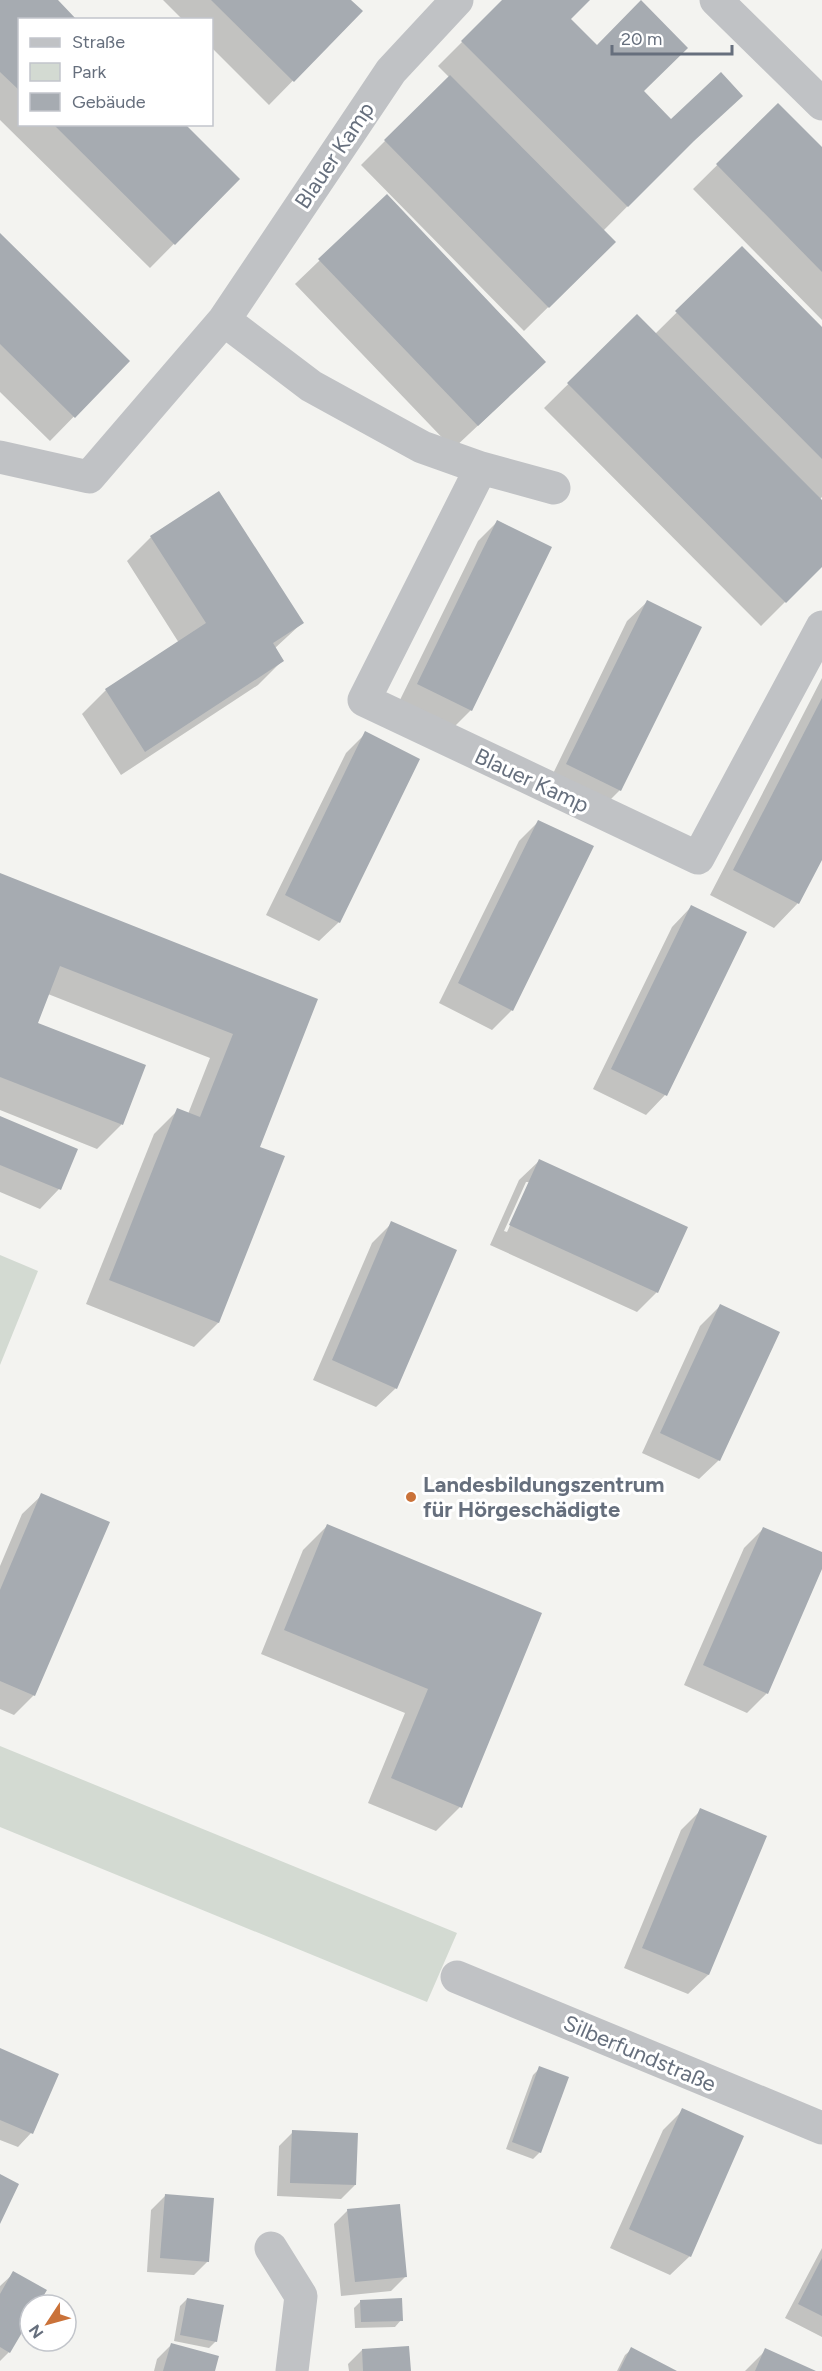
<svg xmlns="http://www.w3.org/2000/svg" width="822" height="2371" font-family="Figtree,sans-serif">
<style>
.green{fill:#d3dad2}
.shadow{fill:#0003;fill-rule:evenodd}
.building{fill:#a6abb1}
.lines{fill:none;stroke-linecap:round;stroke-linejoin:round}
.street{stroke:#c0c2c5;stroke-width:33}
.poi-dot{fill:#ca7239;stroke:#fff;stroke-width:2}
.labels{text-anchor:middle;stroke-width:6;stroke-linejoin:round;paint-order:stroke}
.street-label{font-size:22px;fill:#666f7d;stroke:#fff}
.poi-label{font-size:22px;font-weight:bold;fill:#666f7d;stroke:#fff;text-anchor:start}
</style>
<rect width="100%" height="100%" fill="#f3f3f0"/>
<!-- green -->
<path class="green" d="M 0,1255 L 38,1271 L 0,1365 Z
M 0,1746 L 457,1933 L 427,2002 L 0,1827 Z"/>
<!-- shadow -->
<path class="shadow" d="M 0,0 L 55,0 L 20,20 L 20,124 L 182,124 L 238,179 L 150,268 L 0,120 Z
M 163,0 L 349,0 L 361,11 L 269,105 L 212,48 L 212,20 L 183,20 Z
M 504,0 L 588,0 L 569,19 L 642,92 L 685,148 L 603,231 L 614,242 L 524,331 L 361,165 L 449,77 L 438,66 Z
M 778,105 L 822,149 L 822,320 L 693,189 Z
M 387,196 L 520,386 L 453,449 L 295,284 Z
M 0,235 L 128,361 L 50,441 L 0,392 Z
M 742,248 L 822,329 L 822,497 L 819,500 L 822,503 L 822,565 L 761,626 L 544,408 L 637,316 L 655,334 Z
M 498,521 L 471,710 L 451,730 L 398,704 L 478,541 Z
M 151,537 L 302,623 L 274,649 L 282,661 L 258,685 L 121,775 L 82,714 L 106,690 L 179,643 L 127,561 Z
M 647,602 L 620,790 L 600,810 L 548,784 L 627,621 Z
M 822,678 L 822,857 L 798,903 L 774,928 L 710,895 Z
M 366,733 L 339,922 L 319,941 L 266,915 L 346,753 Z
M 538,822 L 512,1010 L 492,1030 L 439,1003 L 519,841 Z
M 0,875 L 316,1000 L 258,1148 L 283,1157 L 218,1323 L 194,1347 L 86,1304 L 154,1134 L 178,1110 L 188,1114 L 210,1058 L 48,994 L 36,1023 L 144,1066 L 121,1125 L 97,1149 L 0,1110 Z
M 691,907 L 745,933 L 665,1095 L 646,1115 L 593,1089 L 672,927 Z
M 0,1117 L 76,1150 L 59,1189 L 40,1209 L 0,1192 Z
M 539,1161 L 657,1292 L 637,1312 L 490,1245 L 519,1180 ZM 526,1182 L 530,1182 L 507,1232 L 504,1231 Z
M 392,1223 L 396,1388 L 376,1407 L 313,1380 L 372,1243 Z
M 720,1306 L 719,1460 L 699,1479 L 642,1453 L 700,1326 Z
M 42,1495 L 34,1695 L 14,1715 L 0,1709 L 0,1566 L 22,1514 Z
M 327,1526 L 540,1614 L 460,1807 L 436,1831 L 368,1803 L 405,1713 L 261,1654 L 303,1550 Z
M 764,1528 L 822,1554 L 822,1565 L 767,1693 L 747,1713 L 684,1685 L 744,1548 Z
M 701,1810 L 765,1837 L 708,1975 L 688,1994 L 624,1968 L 681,1830 Z
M 0,2049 L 57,2074 L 31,2133 L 18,2147 L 0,2140 Z
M 540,2068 L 540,2152 L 533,2159 L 506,2149 L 533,2075 Z
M 683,2110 L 690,2256 L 670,2275 L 610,2248 L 663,2130 Z
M 293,2132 L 355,2185 L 341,2199 L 277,2196 L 279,2146 Z
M 165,2196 L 208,2261 L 194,2275 L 147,2272 L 151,2210 Z
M 348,2210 L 405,2277 L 391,2291 L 341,2296 L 334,2224 Z
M 822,2248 L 822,2337 L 785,2318 Z
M 14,2273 L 36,2305 L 30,2305 L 30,2316 L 9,2352 L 0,2361 L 0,2286 Z
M 187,2299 L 216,2341 L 209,2348 L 174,2341 L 180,2306 Z
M 361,2301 L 401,2320 L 395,2327 L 355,2328 L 354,2308 Z
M 171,2345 L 213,2371 L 154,2371 L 157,2359 Z
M 632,2349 L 674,2371 L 617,2371 L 625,2355 Z
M 362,2350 L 409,2371 L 349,2371 L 348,2364 Z
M 766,2350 L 812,2371 L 745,2371 Z"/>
<!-- building -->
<path class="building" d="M 0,0 L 58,0 L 77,20 L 20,20 L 20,91 L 0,72 Z
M 211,0 L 351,0 L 363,11 L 294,82 Z
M 502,0 L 590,0 L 571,19 L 597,45 L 641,0 L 688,48 L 644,91 L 671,119 L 721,72 L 743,96 L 694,141 L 628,207 L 461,41 Z
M 450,75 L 616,242 L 549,308 L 384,140 Z
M 778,103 L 822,147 L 822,272 L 716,164 Z
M 53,124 L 185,124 L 240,179 L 175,245 Z
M 387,194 L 546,362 L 478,426 L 318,259 Z
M 0,233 L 130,361 L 75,418 L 0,344 Z
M 742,246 L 822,327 L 822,459 L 675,311 Z
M 637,314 L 822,500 L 822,567 L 786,603 L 567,383 Z
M 219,491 L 304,623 L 273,643 L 284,661 L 145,752 L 105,689 L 206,623 L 150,536 Z
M 497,520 L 552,547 L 472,711 L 417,684 Z
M 647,600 L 702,627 L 621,791 L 566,764 Z
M 822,698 L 822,860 L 799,904 L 733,870 Z
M 365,731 L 420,759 L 340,923 L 285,895 Z
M 538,820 L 594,846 L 513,1011 L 458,983 Z
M 0,873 L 318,999 L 260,1147 L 285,1156 L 219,1323 L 109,1280 L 177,1108 L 200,1117 L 233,1034 L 60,966 L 38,1023 L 146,1065 L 123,1125 L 0,1077 Z
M 691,905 L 747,932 L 667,1096 L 611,1069 Z
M 0,1116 L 78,1149 L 61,1190 L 0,1165 Z
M 539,1159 L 688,1227 L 658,1293 L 509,1225 Z
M 391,1221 L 457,1250 L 397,1389 L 332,1360 Z
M 720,1304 L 780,1332 L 720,1461 L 660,1433 Z
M 41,1493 L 110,1522 L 35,1696 L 0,1681 L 0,1590 Z
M 327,1524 L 542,1613 L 462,1808 L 391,1778 L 428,1689 L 284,1630 Z
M 763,1527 L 822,1552 L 822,1569 L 768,1694 L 703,1665 Z
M 700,1808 L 767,1836 L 709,1975 L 642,1948 Z
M 0,2048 L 59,2074 L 33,2134 L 0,2120 Z
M 539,2066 L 569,2077 L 541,2153 L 512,2142 Z
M 682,2108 L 744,2136 L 691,2257 L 629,2229 Z
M 292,2130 L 358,2133 L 356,2185 L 290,2183 Z
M 0,2174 L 19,2184 L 0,2224 Z
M 165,2194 L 214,2198 L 209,2262 L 160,2258 Z
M 400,2204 L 407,2277 L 355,2282 L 347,2209 Z
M 822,2258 L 822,2316 L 798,2304 Z
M 13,2271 L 47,2290 L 38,2305 L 30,2305 L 30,2319 L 10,2353 L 0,2347 L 0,2294 Z
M 187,2298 L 224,2305 L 217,2342 L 180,2335 Z
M 402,2298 L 403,2321 L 361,2322 L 360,2300 Z
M 171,2343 L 219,2356 L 215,2371 L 163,2371 Z
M 409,2346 L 411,2371 L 363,2371 L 362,2349 Z
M 631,2347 L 677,2371 L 619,2371 Z
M 765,2348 L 816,2371 L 755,2371 Z"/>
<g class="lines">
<!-- street -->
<path class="street" d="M 716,0 L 822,104
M 224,320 L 311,386 L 422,447 L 481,468 L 554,488
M 0,457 L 89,477 L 224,320 L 391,71 L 457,0
M 481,468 L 364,700 L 698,858 L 822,627
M 457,1977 L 822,2128
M 271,2248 L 301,2296 L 292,2371"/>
</g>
<!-- markers -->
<circle class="poi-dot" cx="411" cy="1497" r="6"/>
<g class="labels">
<!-- street labels -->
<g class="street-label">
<text transform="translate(334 155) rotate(-56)" y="8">Blauer Kamp</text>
<text transform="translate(532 780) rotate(25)" y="8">Blauer Kamp</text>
<text transform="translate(640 2053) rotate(23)" y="8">Silberfundstraße</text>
</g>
<!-- poi labels -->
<g class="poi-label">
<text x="423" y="1492">Landesbildungszentrum<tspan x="423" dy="25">für Hörgeschädigte</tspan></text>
</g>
</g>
<!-- legend -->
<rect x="18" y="18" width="195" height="108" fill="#ffffff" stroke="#c2c5cb" stroke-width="1.5"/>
<rect x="30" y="38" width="30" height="9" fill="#c0c2c5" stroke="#c2c5cb" stroke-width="1.5"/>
<text x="72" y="48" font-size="18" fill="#666f7d">Straße</text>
<rect x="30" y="63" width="30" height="18" fill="#d3dad2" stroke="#c2c5cb" stroke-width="1.5"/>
<text x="72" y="78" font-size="18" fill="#666f7d">Park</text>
<rect x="30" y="93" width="30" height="18" fill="#a6abb1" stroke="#c2c5cb" stroke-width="1.5"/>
<text x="72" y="108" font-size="18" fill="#666f7d">Gebäude</text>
<!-- north arrow -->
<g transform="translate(48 2323) rotate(234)"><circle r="28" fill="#ffffff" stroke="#c2c5cb" stroke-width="1.5"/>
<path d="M0-4.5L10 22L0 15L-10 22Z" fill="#ca7239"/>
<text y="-9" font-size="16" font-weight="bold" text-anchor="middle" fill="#666f7d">N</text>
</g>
<!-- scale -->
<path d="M612 45v9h120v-9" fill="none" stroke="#666f7d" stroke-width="3"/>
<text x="621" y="45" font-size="18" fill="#666f7d" stroke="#ffffff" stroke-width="4.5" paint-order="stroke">20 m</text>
</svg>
